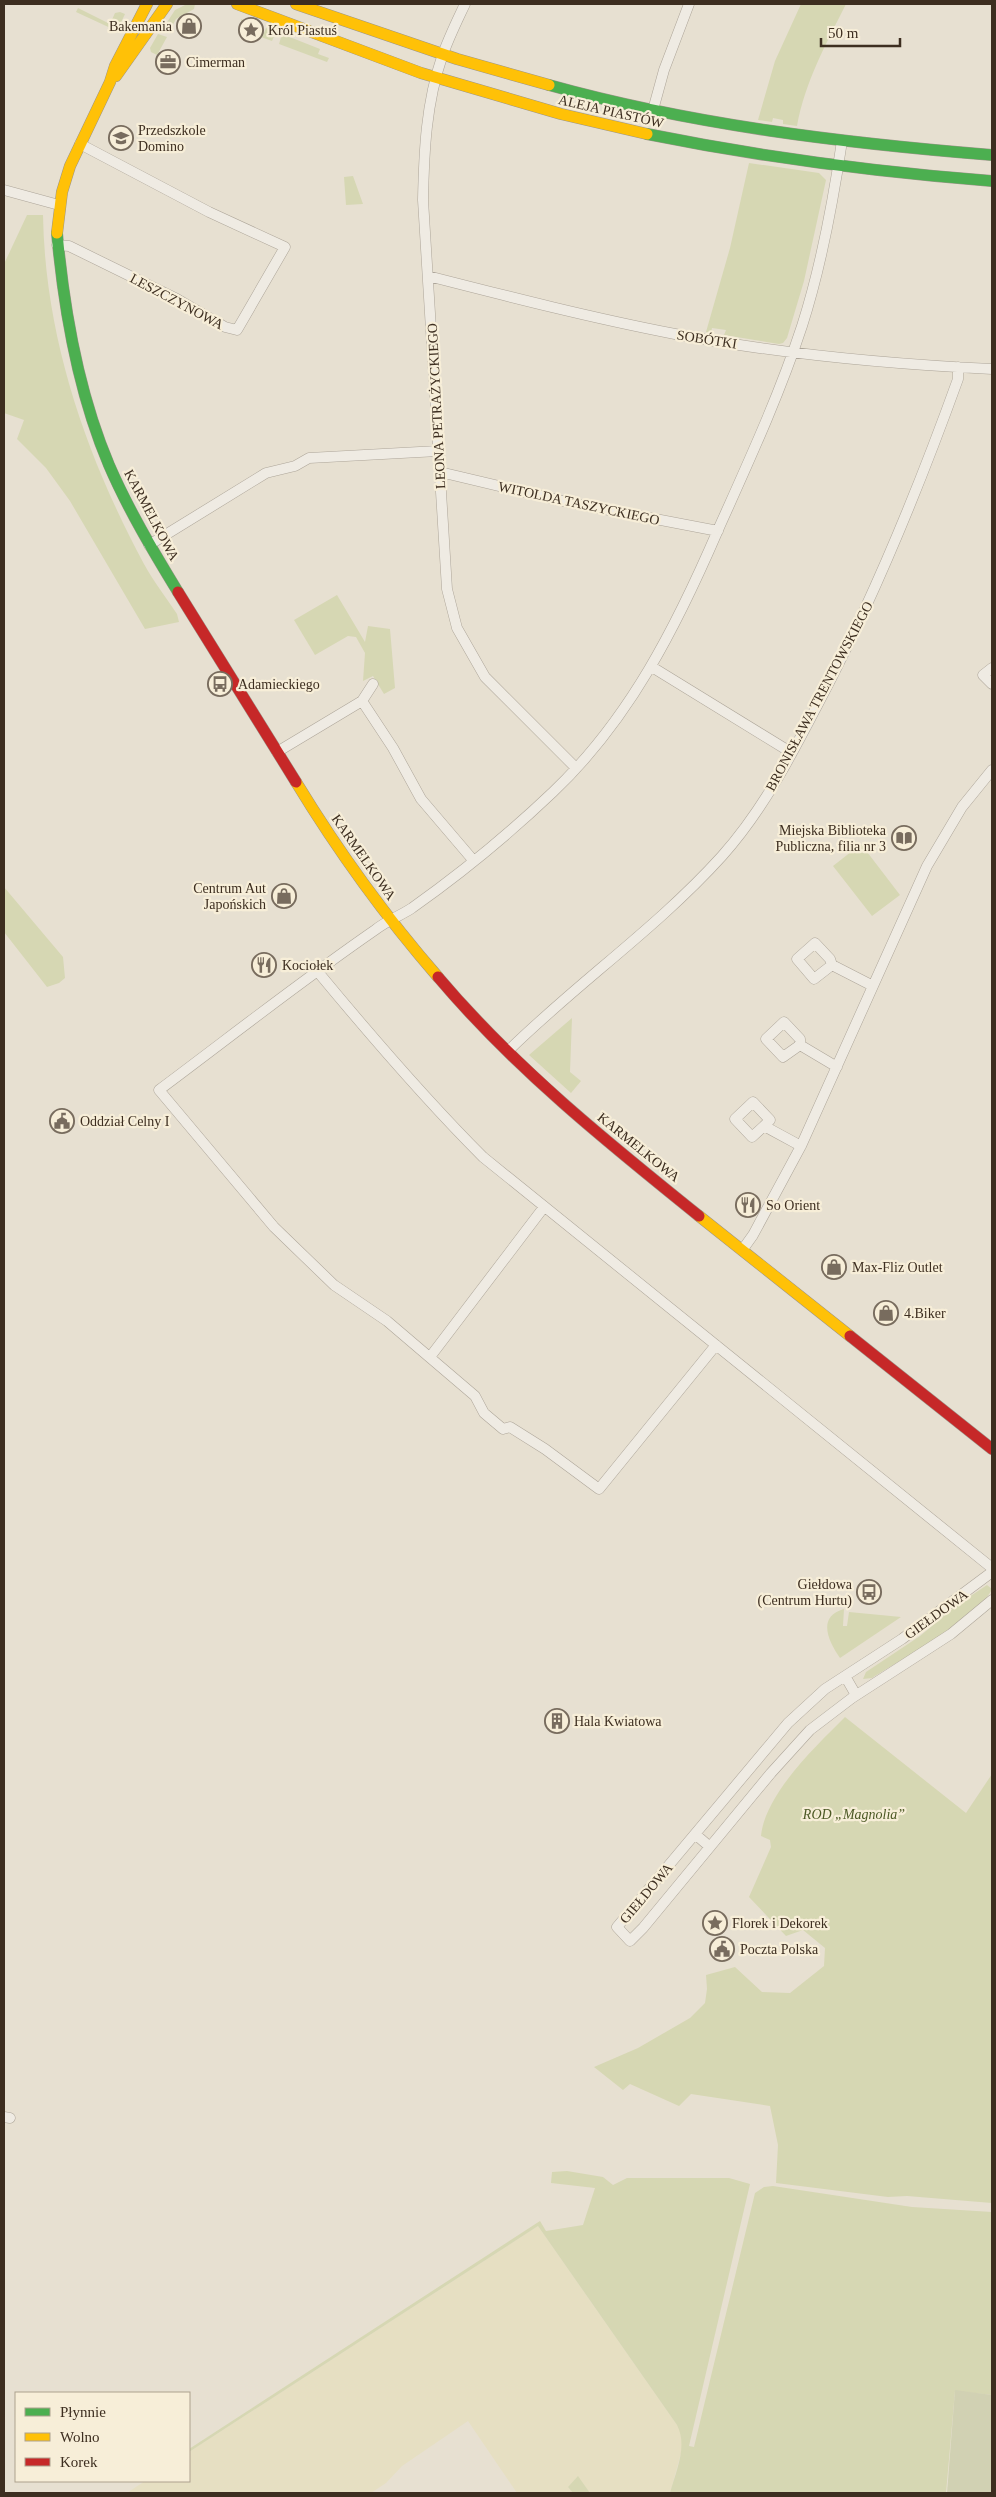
<svg xmlns="http://www.w3.org/2000/svg" width="996" height="2497" font-family="'Times New Roman',serif">
<style>
.farmland{fill:#e6dfc2}
.green{fill:#d6d7b3}
.cemetery{fill:#d1d1b3}
.lines{fill:none;stroke-linecap:round;stroke-linejoin:round}
.street-casing{stroke:#ada599;stroke-width:11}
.fast-casing{stroke:#9c958a;stroke-width:12}
.slow-casing{stroke:#9c958a;stroke-width:12}
.jam-casing{stroke:#9c958a;stroke-width:12}
.street{stroke:#efebe3;stroke-width:10}
.fast{stroke:#4caf50;stroke-width:11}
.slow{stroke:#ffc107;stroke-width:11}
.jam{stroke:#c62828;stroke-width:11}
.labels{text-anchor:middle;stroke-width:4.5;stroke-linejoin:round;paint-order:stroke}
.poi-label{font-size:14px;fill:#3d2e20;stroke:#f7eed8;text-anchor:start}
.street-label{font-size:14px;fill:#3d2e20;stroke:#f7eed8}
.park-label{font-size:14px;font-style:italic;fill:#4d5a26;stroke:#f7eed8}
</style>
<rect width="100%" height="100%" fill="#e7e0d1"/>
<!-- farmland -->
<path class="farmland" d="M 538,2226 L 677,2425 L 683,2436 L 683,2446 L 670,2493 L 590,2493 L 578,2477 L 568,2487 L 573,2493 L 517,2493 L 468,2421 L 402,2466 L 386,2483 L 371,2493 L 127,2493 L 145,2481 L 189,2481 L 189,2452 Z"/>
<!-- green -->
<path class="green" d="M 187,4 L 195,4 L 194,9 L 176,19 L 170,30 L 164,27 L 175,10 Z
M 801,4 L 846,4 C 826,44 805,82 797,126 L 783,124 L 783,120 L 773,118 L 772,122 L 758,120 L 775,61 Z
M 78,8 L 110,24 L 115,13 L 120,12 L 125,14 L 117,31 L 76,12 Z
M 241,19 L 260,26 L 258,31 L 264,33 L 266,28 L 276,32 L 272,41 L 247,32 L 247,27 L 242,25 Z
M 158,34 L 167,37 L 157,55 L 151,52 L 150,48 Z
M 282,34 L 320,49 L 318,54 L 329,58 L 327,62 L 279,44 Z
M 749,163 L 819,173 L 826,180 L 804,281 L 787,338 L 783,343 L 779,344 L 724,335 L 726,330 L 712,328 L 711,333 L 706,332 L 730,248 Z
M 353,176 L 363,204 L 346,205 L 344,177 Z
M 27,215 L 43,215 C 45,338 86,456 144,564 C 153,581 166,597 177,614 L 179,622 L 145,629 L 70,501 L 46,468 L 17,439 L 24,420 L 4,413 L 4,264 Z
M 337,595 L 365,642 L 368,626 L 390,629 L 395,688 L 384,694 L 373,676 L 363,681 L 365,653 L 356,637 L 348,636 L 315,655 L 294,620 Z
M 861,844 L 900,895 L 872,916 L 833,866 Z
M 4,887 L 63,957 L 65,978 L 59,983 L 47,987 L 4,932 Z
M 572,1018 L 570,1072 L 581,1081 L 571,1093 L 529,1055 Z
M 987,1585 L 992,1589 C 981,1615 899,1661 872,1678 L 863,1679 L 866,1672 L 920,1636 L 957,1605 Z
M 844,1609 L 843,1626 L 847,1626 L 849,1612 L 901,1617 L 840,1658 C 829,1642 816,1617 844,1609 Z
M 845,1717 L 966,1813 L 992,1774 L 992,2203 L 907,2196 L 888,2197 L 776,2183 L 778,2145 L 770,2106 L 691,2094 L 679,2106 L 630,2084 L 623,2090 L 594,2067 L 638,2048 L 690,2018 L 705,2003 L 707,1989 L 706,1975 L 735,1967 L 762,1992 L 790,1993 L 824,1966 L 825,1948 L 803,1930 L 786,1936 L 749,1897 L 771,1847 L 770,1840 L 761,1836 C 765,1794 816,1746 845,1717 Z
M 567,2171 L 603,2177 L 613,2185 L 627,2178 L 729,2178 L 750,2184 L 689,2446 L 694,2447 L 755,2193 L 764,2187 L 773,2186 L 912,2207 L 992,2212 L 992,2395 L 955,2391 L 946,2493 L 670,2493 C 676,2471 688,2446 677,2425 L 538,2226 L 189,2452 L 189,2449 L 540,2221 L 546,2231 L 583,2225 L 595,2188 L 551,2183 L 552,2172 Z
M 578,2476 L 590,2493 L 573,2493 L 568,2487 Z"/>
<!-- cemetery -->
<path class="cemetery" d="M 955,2390 L 992,2395 L 992,2493 L 947,2493 Z"/>
<g class="lines">
<defs>
<path id="street" d="M 465,4 C 457,21 448,39 442,57 C 426,103 424,152 423,200 L 447,589 L 457,628 L 485,677 L 576,768
M 653,110 L 664,70 L 689,4
M 4,190 L 59,205
M 57,245 L 69,246 L 177,299 L 225,327 L 237,330 L 285,247 L 209,212 L 80,144
M 428,276 C 510,297 592,318 675,334 C 780,354 886,364 992,369
M 440,472 L 567,502 L 718,531
M 149,545 L 266,473 L 295,466 L 309,458 L 438,451
M 652,667 L 792,753
M 992,668 L 983,675 L 992,684
M 362,701 L 373,684
M 277,752 L 362,701 L 393,748 L 421,799 L 473,860
M 832,965 L 814,979 L 797,959 L 815,943 L 830,959 L 832,965 L 873,986
M 318,972 C 371,1036 424,1098 483,1157 L 992,1568
M 800,1045 L 783,1057 L 766,1039 L 784,1022 L 800,1039 L 800,1045 L 837,1067
M 508,1051 C 577,983 657,928 722,856 C 763,810 791,756 819,702 C 874,598 918,490 958,379 L 958,367
M 764,1126 L 752,1137 L 735,1119 L 753,1102 L 770,1120 L 764,1126 L 801,1146
M 743,1249 L 753,1235 L 801,1146 L 927,866 L 962,807 L 992,770
M 716,1345 L 599,1489 L 545,1449 L 510,1427 L 503,1429 L 484,1413 L 475,1396 L 387,1321 L 334,1285 L 274,1227 L 159,1090 C 230,1037 301,981 375,930 C 386,921 400,916 412,908 C 460,874 510,833 553,792 C 630,719 677,625 718,530 C 748,463 779,396 802,326 C 821,267 833,202 842,141
M 430,1357 L 544,1207
M 992,1572 L 902,1639 L 825,1689 L 788,1723 L 617,1927 L 630,1941 L 643,1928 L 771,1773 L 810,1730 L 852,1698 L 951,1634 L 992,1600
M 845,1676 L 856,1695
M 695,1834 L 710,1847
M 4,2117 L 10,2118"/>
<path id="fast" d="M 549,85 C 693,125 843,143 992,155
M 647,134 C 761,157 876,172 992,181
M 57,233 C 64,311 78,392 109,465 C 128,509 153,551 178,592"/>
<path id="slow" d="M 237,4 L 421,73 L 561,114 L 647,134
M 296,4 L 457,59 L 549,85
M 116,76 L 167,4
M 57,233 L 62,192 L 70,166 L 110,82 L 115,66 L 147,4
M 296,782 C 338,851 385,916 438,977
M 699,1216 L 850,1336"/>
<path id="jam" d="M 178,592 L 296,782
M 438,977 C 514,1067 607,1142 699,1216
M 850,1336 L 992,1449"/>
</defs>
<!-- street casing -->
<use href="#street" class="street-casing"/>
<!-- fast casing -->
<use href="#fast" class="fast-casing"/>
<!-- slow casing -->
<use href="#slow" class="slow-casing"/>
<!-- jam casing -->
<use href="#jam" class="jam-casing"/>
<!-- street -->
<use href="#street" class="street"/>
<!-- fast -->
<use href="#fast" class="fast"/>
<!-- slow -->
<use href="#slow" class="slow"/>
<!-- jam -->
<use href="#jam" class="jam"/>
</g>
<!-- icons -->
<defs>
<symbol id="shop-ring" viewBox="-11 -11 22 22"><circle r="9.5" fill="#f7eed8" stroke="#786c5e" stroke-width="1.5"/><path d="M-5-2.5h2.3a2.7 3.5 0 0 1 5.4 0H5L5.5 6h-11ZM-1.5-2.5h3a1.5 2.3 0 0 0-3 0Z" fill="#786c5e"/></symbol>
<symbol id="sight-ring" viewBox="-11 -11 22 22"><circle r="9.5" fill="#f7eed8" stroke="#786c5e" stroke-width="1.5"/><path d="M0-6L1.8-2.2L6-1.7L2.9 1.2L3.7 5.4L0 3.3L-3.7 5.4L-2.9 1.2L-6-1.7L-1.8-2.2Z" fill="#786c5e"/></symbol>
<symbol id="office-ring" viewBox="-11 -11 22 22"><circle r="9.5" fill="#f7eed8" stroke="#786c5e" stroke-width="1.5"/><path d="M-6-3h4V-5.5h4V-3h4V5H-6ZM-1-4.5V-3h2v-1.5ZM-6 0V1H6V0Z" fill="#786c5e"/></symbol>
<symbol id="school-ring" viewBox="-11 -11 22 22"><circle r="9.5" fill="#f7eed8" stroke="#786c5e" stroke-width="1.5"/><path d="M0-5L7-2L0 1L-7-2ZM-4 1L0 2.5L4 1V4Q0 6-4 4Z" fill="#786c5e"/></symbol>
<symbol id="bus-ring" viewBox="-11 -11 22 22"><circle r="9.5" fill="#f7eed8" stroke="#786c5e" stroke-width="1.5"/><path d="M-5-6H5V4H4V6H2V4H-2V6H-4V4H-5ZM-3.5-4V0h7V-4ZM-3.5 1.2v1.5H-2V1.2ZM2 1.2v1.5H3.5V1.2Z" fill="#786c5e"/></symbol>
<symbol id="library-ring" viewBox="-11 -11 22 22"><circle r="9.5" fill="#f7eed8" stroke="#786c5e" stroke-width="1.5"/><path d="M-6-4Q-3-5.5-.7-3.5V5Q-3 3-6 4ZM6-4Q3-5.5 .7-3.5V5Q3 3 6 4Z" fill="#786c5e"/></symbol>
<symbol id="restaurant-ring" viewBox="-11 -11 22 22"><circle r="9.5" fill="#f7eed8" stroke="#786c5e" stroke-width="1.5"/><path d="M-5-6h1v4h1v-4h1v4h1v-4h1v5L-1.5 .5V6h-2V.5L-5-1ZM5-6V6H3V1.5H1.5Q1.5-4 5-6Z" fill="#786c5e"/></symbol>
<symbol id="civic-ring" viewBox="-11 -11 22 22"><circle r="9.5" fill="#f7eed8" stroke="#786c5e" stroke-width="1.5"/><path d="M-.6-6.5H3V-4.5H.6V-3L4-1V1h2V6H-6V1h2V-1L-.6-3ZM-1.2 2.5V6h2.4V2.5Z" fill="#786c5e"/></symbol>
<symbol id="building-ring" viewBox="-11 -11 22 22"><circle r="9.5" fill="#f7eed8" stroke="#786c5e" stroke-width="1.5"/><path d="M-4-6H4V6H1V3H-1V6H-4ZM-2.5-4.3h1.7v1.8h-1.7ZM.8-4.3h1.7v1.8H.8ZM-2.5-1h1.7V.8h-1.7ZM.8-1h1.7V.8H.8Z" fill="#786c5e"/></symbol>
</defs>
<g fill-rule="evenodd">
<use href="#shop-ring" x="175" y="12" width="28" height="28"/>
<use href="#sight-ring" x="237" y="16" width="28" height="28"/>
<use href="#office-ring" x="154" y="48" width="28" height="28"/>
<use href="#school-ring" x="107" y="124" width="28" height="28"/>
<use href="#bus-ring" x="206" y="670" width="28" height="28"/>
<use href="#library-ring" x="890" y="824" width="28" height="28"/>
<use href="#shop-ring" x="270" y="882" width="28" height="28"/>
<use href="#restaurant-ring" x="250" y="951" width="28" height="28"/>
<use href="#civic-ring" x="48" y="1107" width="28" height="28"/>
<use href="#restaurant-ring" x="734" y="1191" width="28" height="28"/>
<use href="#shop-ring" x="820" y="1253" width="28" height="28"/>
<use href="#shop-ring" x="872" y="1299" width="28" height="28"/>
<use href="#bus-ring" x="855" y="1578" width="28" height="28"/>
<use href="#building-ring" x="543" y="1707" width="28" height="28"/>
<use href="#sight-ring" x="701" y="1909" width="28" height="28"/>
<use href="#civic-ring" x="708" y="1935" width="28" height="28"/>
</g>
<g class="labels">
<!-- poi labels -->
<g class="poi-label">
<text x="172" y="31" text-anchor="end">Bakemania</text>
<text x="268" y="35">Król Piastuś</text>
<text x="186" y="67">Cimerman</text>
<text x="138" y="135">Przedszkole<tspan x="138" dy="16">Domino</tspan></text>
<text x="238" y="689">Adamieckiego</text>
<text x="886" y="835" text-anchor="end">Miejska Biblioteka<tspan x="886" dy="16">Publiczna, filia nr 3</tspan></text>
<text x="266" y="893" text-anchor="end">Centrum Aut<tspan x="266" dy="16">Japońskich</tspan></text>
<text x="282" y="970">Kociołek</text>
<text x="80" y="1126">Oddział Celny I</text>
<text x="766" y="1210">So Orient</text>
<text x="852" y="1272">Max-Fliz Outlet</text>
<text x="904" y="1318">4.Biker</text>
<text x="852" y="1589" text-anchor="end">Giełdowa<tspan x="852" dy="16">(Centrum Hurtu)</tspan></text>
<text x="574" y="1726">Hala Kwiatowa</text>
<text x="732" y="1928">Florek i Dekorek</text>
<text x="740" y="1954">Poczta Polska</text>
</g>
<!-- street labels -->
<g class="street-label">
<text transform="translate(611 111) rotate(13)" y="5">ALEJA PIASTÓW</text>
<text transform="translate(177 301) rotate(28)" y="5">LESZCZYNOWA</text>
<text transform="translate(707 339) rotate(9)" y="5">SOBÓTKI</text>
<text transform="translate(436 406) rotate(-93)" y="5">LEONA PETRAŻYCKIEGO</text>
<text transform="translate(579 503) rotate(12)" y="5">WITOLDA TASZYCKIEGO</text>
<text transform="translate(152 515) rotate(62)" y="5">KARMELKOWA</text>
<text transform="translate(819 696) rotate(-62)" y="5">BRONISŁAWA TRENTOWSKIEGO</text>
<text transform="translate(364 857) rotate(55)" y="5">KARMELKOWA</text>
<text transform="translate(639 1147) rotate(39)" y="5">KARMELKOWA</text>
<text transform="translate(936 1614) rotate(-36)" y="5">GIEŁDOWA</text>
<text transform="translate(646 1893) rotate(-50)" y="5">GIEŁDOWA</text>
</g>
<!-- park labels -->
<g class="park-label">
<text x="854" y="1819">ROD „Magnolia”</text>
</g>
</g>
<!-- border -->
<rect width="996" height="2497" fill="none" stroke="#3d2e20" stroke-width="10"/>
<!-- legend -->
<rect x="15" y="2392" width="175" height="90" fill="#f7eed8" stroke="#ada18e"/>
<rect x="25" y="2408" width="25" height="8" fill="#4caf50" stroke="#ada18e"/>
<text x="60" y="2417" font-size="15" fill="#3d2e20">Płynnie</text>
<rect x="25" y="2433" width="25" height="8" fill="#ffc107" stroke="#ada18e"/>
<text x="60" y="2442" font-size="15" fill="#3d2e20">Wolno</text>
<rect x="25" y="2458" width="25" height="8" fill="#c62828" stroke="#ada18e"/>
<text x="60" y="2467" font-size="15" fill="#3d2e20">Korek</text>
<!-- scale -->
<path d="M821 38v8h79v-8" fill="none" stroke="#3d2e20" stroke-width="2.5"/>
<text x="828" y="38" font-size="15" fill="#3d2e20" stroke="#f7eed8" stroke-width="4" paint-order="stroke">50 m</text>
</svg>
